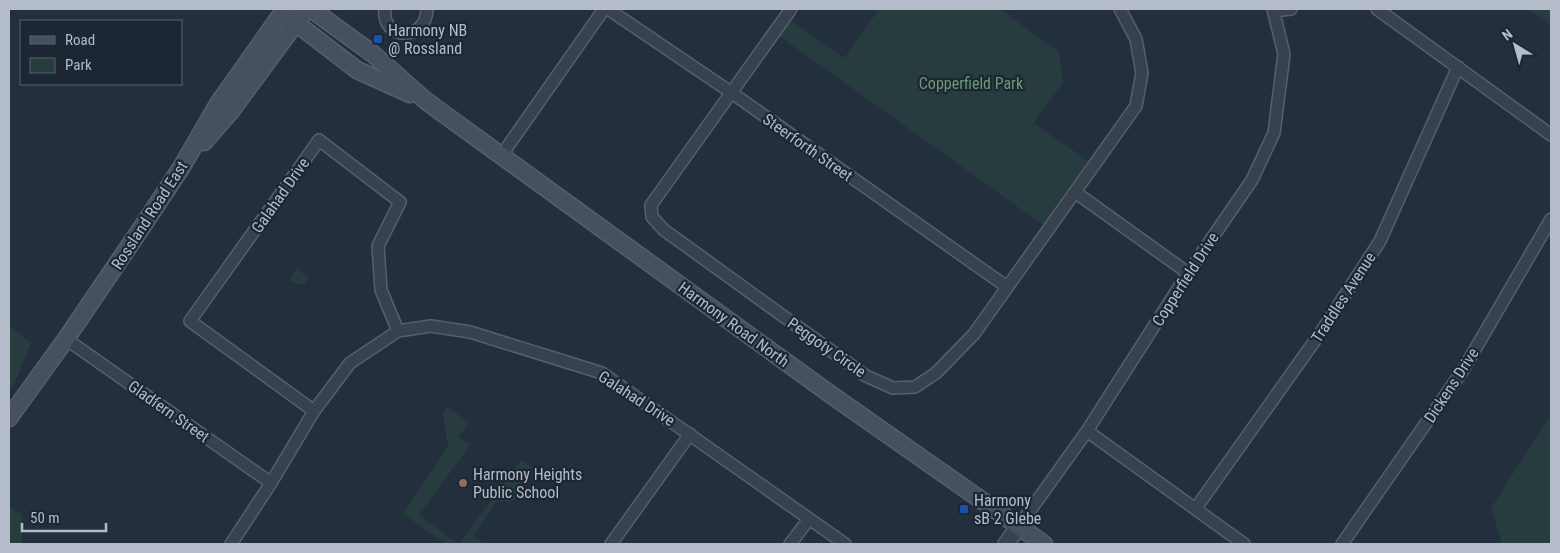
<svg xmlns="http://www.w3.org/2000/svg" width="1560" height="553" font-family="'Roboto Condensed',sans-serif">
<style>
.green{fill:#263c3f}
.lines{fill:none;stroke-linecap:round;stroke-linejoin:round}
.minor-casing{stroke:#565f6c;stroke-width:14}
.tertiary-casing{stroke:#565f6c;stroke-width:18}
.secondary-casing{stroke:#565f6c;stroke-width:19}
.minor{stroke:#38414e;stroke-width:11}
.tertiary{stroke:#38414e;stroke-width:15}
.secondary{stroke:#465061;stroke-width:16}
.transit-dot{fill:#1a4fb4;stroke:#1d2633;stroke-width:2}
.education-dot{fill:#8d6e63;stroke:#1d2633;stroke-width:2}
.labels{text-anchor:middle;stroke-width:4.5;stroke-linejoin:round;paint-order:stroke}
.poi-label{font-size:16px;fill:#b4bcc9;stroke:#1d2633;text-anchor:start}
.park-label{font-size:16px;fill:#6b9a76;stroke:#1d2633}
.street-label{font-size:16px;fill:#b4bcc9;stroke:#1d2633}
</style>
<rect width="100%" height="100%" fill="#242f3e"/>
<!-- green -->
<path class="green" d="M 879,9 L 1000,9 L 1059,52 L 1063,82 L 1034,123 L 1088,161 L 1043,225 L 779,36 L 790,20 L 844,58 Z
M 1527,9 L 1551,9 L 1551,25 Z
M 297,269 L 309,278 L 304,285 L 300,283 L 298,285 L 290,280 Z
M 9,325 L 31,343 L 14,385 L 9,392 Z
M 447,406 L 468,423 L 459,437 L 470,445 L 419,515 L 458,544 L 446,544 L 403,514 L 448,446 L 443,414 Z
M 1551,414 L 1551,544 L 1502,544 L 1491,508 Z
M 521,460 L 536,470 L 513,501 L 496,502 L 473,536 L 483,544 L 459,544 Z
M 9,507 L 22,514 L 22,544 L 9,544 Z"/>
<g class="lines">
<defs>
<path id="minor" d="M 385,9 C 381,40 426,43 427,9
M 608,9 L 732,93 L 1007,287
M 791,9 L 651,205 L 652,217 L 664,230 L 866,376 L 893,388 L 915,387 L 936,373 L 974,334 L 1136,106 L 1142,73 L 1136,39 L 1120,9
M 1377,9 L 1551,135
M 1274,11 L 1291,9
M 501,156 L 604,9
M 1075,192 L 1188,273
M 66,339 L 271,483
M 314,411 L 190,321 L 319,140 L 400,202 L 378,246 L 381,290 L 398,331
M 1087,431 L 1244,544
M 1196,508 L 1321,332 L 1380,241 L 1458,67
M 1019,526 L 1087,431 L 1188,273 L 1252,180 L 1274,133 L 1284,54 L 1273,9
M 231,544 L 271,483 L 314,411 L 350,363 L 398,331 L 431,326 L 470,332 L 602,373 L 845,544
M 611,544 L 690,434
M 790,544 L 809,519
M 1342,544 L 1463,370 L 1551,219"/>
<path id="tertiary" d="M 1006,544 L 1019,526"/>
<path id="secondary" d="M 311,9 L 373,54 L 426,101 L 830,394 L 1044,544
M 288,17 L 357,70 L 410,94
M 204,142 L 231,111 L 306,9
M 9,418 L 66,339 L 142,227 L 181,168 L 218,104 L 285,9"/>
</defs>
<!-- minor casing -->
<use href="#minor" class="minor-casing"/>
<!-- tertiary casing -->
<use href="#tertiary" class="tertiary-casing"/>
<!-- secondary casing -->
<use href="#secondary" class="secondary-casing"/>
<!-- minor -->
<use href="#minor" class="minor"/>
<!-- tertiary -->
<use href="#tertiary" class="tertiary"/>
<!-- secondary -->
<use href="#secondary" class="secondary"/>
</g>
<!-- markers -->
<g class="transit-dot">
<rect x="373" y="34" width="10" height="10" rx="2.5"/>
<rect x="959" y="504" width="10" height="10" rx="2.5"/>
</g>
<circle class="education-dot" cx="463" cy="483" r="5"/>
<g class="labels">
<!-- poi labels -->
<g class="poi-label">
<text x="388" y="36">Harmony NB<tspan x="388" dy="18">@ Rossland</tspan></text>
<text x="473" y="480">Harmony Heights<tspan x="473" dy="18">Public School</tspan></text>
<text x="974" y="506">Harmony<tspan x="974" dy="18">sB 2 Glebe</tspan></text>
</g>
<!-- park labels -->
<g class="park-label">
<text x="971" y="89">Copperfield Park</text>
</g>
<!-- street labels -->
<g class="street-label">
<text transform="translate(808 147) rotate(35)" y="6">Steerforth Street</text>
<text transform="translate(280 195) rotate(-55)" y="6">Galahad Drive</text>
<text transform="translate(149 215) rotate(-57)" y="6">Rossland Road East</text>
<text transform="translate(1185 279) rotate(-57)" y="6">Copperfield Drive</text>
<text transform="translate(1343 297) rotate(-57)" y="6">Traddles Avenue</text>
<text transform="translate(734 324) rotate(36)" y="6">Harmony Road North</text>
<text transform="translate(827 347) rotate(35)" y="6">Peggoty Circle</text>
<text transform="translate(1451 385) rotate(-57)" y="6">Dickens Drive</text>
<text transform="translate(637 398) rotate(33)" y="6">Galahad Drive</text>
<text transform="translate(169 411) rotate(35)" y="6">Gladfern Street</text>
</g>
</g>
<!-- border -->
<rect width="1560" height="553" fill="none" stroke="#b4bcc9" stroke-width="20"/>
<!-- legend -->
<rect x="20" y="20" width="162" height="65" fill="#1d2633" stroke="#59626f"/>
<rect x="30" y="36" width="25" height="8" fill="#465061" stroke="#59626f"/>
<text x="65" y="45" font-size="15" fill="#b4bcc9">Road</text>
<rect x="30" y="58" width="25" height="15" fill="#263c3f" stroke="#59626f"/>
<text x="65" y="70" font-size="15" fill="#b4bcc9">Park</text>
<!-- north arrow -->
<g transform="translate(1515 45) rotate(323)" stroke="#1d2633" stroke-width="4" paint-order="stroke">
<path d="M0-4L9 19L0 12L-9 19Z" fill="#b4bcc9"/>
<text y="-8" font-size="14" font-weight="bold" text-anchor="middle" fill="#b4bcc9">N</text>
</g>
<!-- scale -->
<path d="M22 523v8h84v-8" fill="none" stroke="#b4bcc9" stroke-width="2.5"/>
<text x="30" y="523" font-size="15" fill="#b4bcc9" stroke="#1d2633" stroke-width="4" paint-order="stroke">50 m</text>
</svg>
